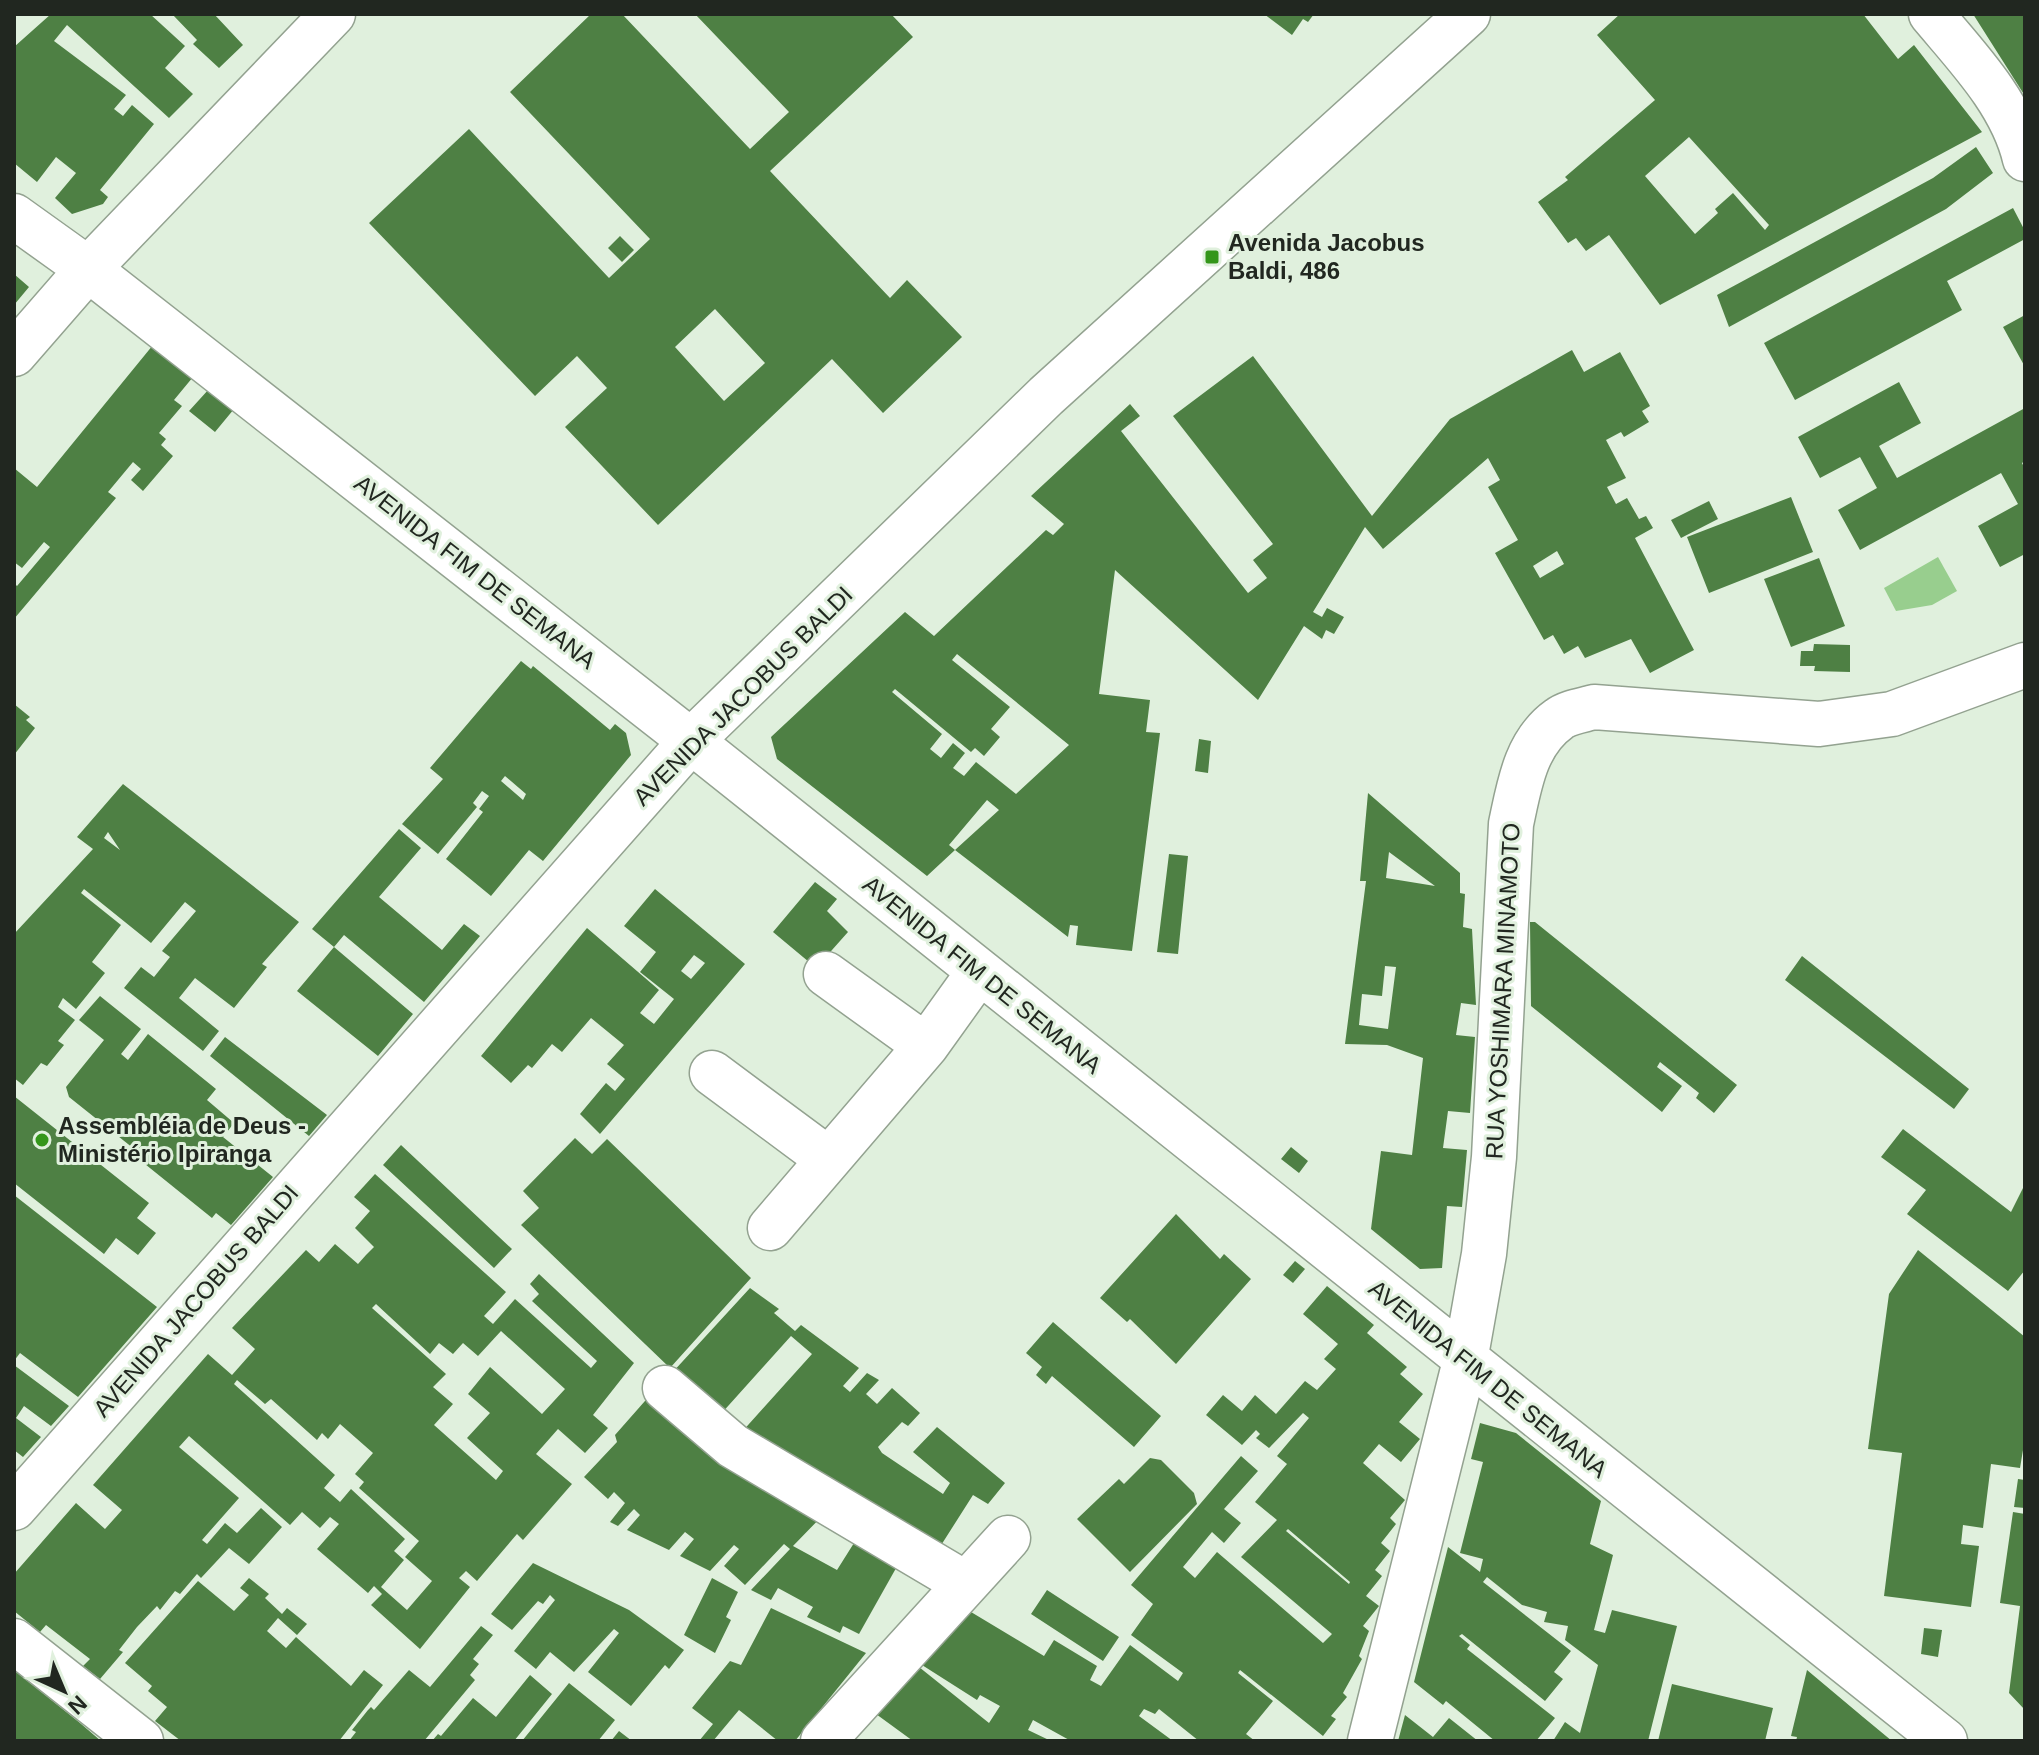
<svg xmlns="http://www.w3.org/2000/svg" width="2039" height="1755" font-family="Helvetica,sans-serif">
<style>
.water{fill:#98ce8e}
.building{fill:#4e8044;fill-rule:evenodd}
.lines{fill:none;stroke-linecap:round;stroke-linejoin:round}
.minor-casing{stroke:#93a290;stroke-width:47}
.minor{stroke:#fff;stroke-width:44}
.poi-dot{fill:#34961a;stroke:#e0f0dd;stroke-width:3}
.labels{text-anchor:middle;stroke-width:6;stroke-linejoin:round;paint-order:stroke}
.poi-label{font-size:24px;font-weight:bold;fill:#212720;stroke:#e0f0dd;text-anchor:start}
.street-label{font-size:24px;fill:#212720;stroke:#e0f0dd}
</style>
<rect width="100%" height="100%" fill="#e0f0dd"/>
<!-- water -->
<path class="water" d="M 1938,557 L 1957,591 L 1932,605 L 1896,611 L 1884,588 Z"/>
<!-- building -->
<path class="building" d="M 51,14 L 150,14 L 185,46 L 165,68 L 193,94 L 169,118 L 67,25 L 54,41 L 126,95 L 114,109 L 123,116 L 132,105 L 154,124 L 100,190 L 108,197 L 103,204 L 72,214 L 55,198 L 76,173 L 56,157 L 37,182 L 14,163 L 14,47 Z
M 172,14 L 214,14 L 243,45 L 219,68 L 193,44 L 197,40 Z
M 591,14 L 622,14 L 750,149 L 789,112 L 695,14 L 891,14 L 913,37 L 770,171 L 890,298 L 907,280 L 962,337 L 883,413 L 832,359 L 658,525 L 565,427 L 607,388 L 577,356 L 535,396 L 369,223 L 469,129 L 609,278 L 650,239 L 510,92 ZM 715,309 L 765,363 L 724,401 L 675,347 Z
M 1264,14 L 1314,14 L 1308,22 L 1303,19 L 1292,35 Z
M 1620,14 L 1863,14 L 1898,59 L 1914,45 L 1982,132 L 1660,305 L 1609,235 L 1586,251 L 1576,238 L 1568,243 L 1538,202 L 1568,180 L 1565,177 L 1655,100 L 1597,35 ZM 1689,137 L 1769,225 L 1765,230 L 1733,193 L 1715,209 L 1718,213 L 1695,234 L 1645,176 Z
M 1973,14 L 2025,14 L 2025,96 Z
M 1976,147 L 1993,173 L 1946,209 L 1729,327 L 1717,295 L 1933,178 Z
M 2013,208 L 2025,231 L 2025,239 L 1947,281 L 1962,310 L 1795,400 L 1764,343 Z
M 620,236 L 634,250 L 622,262 L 608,248 Z
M 14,274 L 29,287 L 14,305 Z
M 2025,315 L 2025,367 L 2003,327 Z
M 153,345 L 193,377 L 174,400 L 182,406 L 159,433 L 166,439 L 161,445 L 173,456 L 143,491 L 131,480 L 141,469 L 133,462 L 108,492 L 116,498 L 14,619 L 14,583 L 17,586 L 50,547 L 44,542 L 22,568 L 14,562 L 14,468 L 37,487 Z
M 1572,350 L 1584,372 L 1620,352 L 1650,406 L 1642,411 L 1649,422 L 1624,437 L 1621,432 L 1606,440 L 1626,478 L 1607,487 L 1616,504 L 1627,498 L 1639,519 L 1646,516 L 1653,528 L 1635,538 L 1694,650 L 1650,673 L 1631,639 L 1585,658 L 1578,646 L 1564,654 L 1553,635 L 1544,640 L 1495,553 L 1518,540 L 1488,487 L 1500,480 L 1488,458 L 1383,549 L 1365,527 L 1313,612 L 1322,617 L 1327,608 L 1344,617 L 1334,634 L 1326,630 L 1322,639 L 1304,626 L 1258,700 L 1115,570 L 1099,694 L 1150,700 L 1146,732 L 1160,733 L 1132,951 L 1076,945 L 1078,926 L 1070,925 L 1068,937 L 955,850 L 999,810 L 987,800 L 949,845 L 955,850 L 927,876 L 777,759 L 771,737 L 905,612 L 934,636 L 1046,530 L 1053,535 L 1064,524 L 1031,496 L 1130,404 L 1140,416 L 1121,431 L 1248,593 L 1267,578 L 1253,560 L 1273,544 L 1173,416 L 1253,356 L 1372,516 L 1450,419 ZM 1557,551 L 1564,564 L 1540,578 L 1533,566 ZM 957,654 L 1069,745 L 1016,794 L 976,762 L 964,776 L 953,768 L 965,753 L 953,743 L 941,758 L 930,749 L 942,734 L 892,692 L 895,689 L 971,752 L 975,748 L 984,756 L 1000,737 L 991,729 L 1010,707 L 952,660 Z
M 1899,382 L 1921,423 L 1879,446 L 1897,478 L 2025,408 L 2025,461 L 2022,463 L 2025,469 L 2025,554 L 2000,567 L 1978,526 L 2018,504 L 2001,473 L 1860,550 L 1838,510 L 1877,488 L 1860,457 L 1820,478 L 1798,437 Z
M 209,389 L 234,409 L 215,432 L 189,411 Z
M 1791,497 L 1813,552 L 1709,593 L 1687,537 Z
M 1709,501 L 1718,519 L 1681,538 L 1671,520 Z
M 1819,558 L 1845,626 L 1791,647 L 1764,579 Z
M 1814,644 L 1850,645 L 1850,672 L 1814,671 L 1815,666 L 1800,666 L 1801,651 L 1813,651 Z
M 521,661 L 531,669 L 533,666 L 610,730 L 615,724 L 626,733 L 631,755 L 543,861 L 529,850 L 491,896 L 446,859 L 483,812 L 479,809 L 489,796 L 482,791 L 473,803 L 477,807 L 438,854 L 402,824 L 443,779 L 430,768 ZM 505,776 L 526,794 L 523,800 L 501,781 Z
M 14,704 L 30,717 L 26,720 L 35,728 L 14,755 Z
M 1199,739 L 1211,741 L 1208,773 L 1195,771 Z
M 123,784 L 299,922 L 262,964 L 267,967 L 234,1008 L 195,978 L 179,998 L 219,1031 L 203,1051 L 124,988 L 141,967 L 154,977 L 170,957 L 162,951 L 196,911 L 185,902 L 151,943 L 84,889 L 81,893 L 121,925 L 92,962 L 105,973 L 76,1009 L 63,998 L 58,1007 L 75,1020 L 58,1041 L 64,1045 L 47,1066 L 41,1063 L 23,1085 L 14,1078 L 14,934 L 93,849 L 77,837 ZM 108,832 L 120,850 L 104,838 Z
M 1368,793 L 1460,873 L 1460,893 L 1465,894 L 1463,927 L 1472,929 L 1476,1005 L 1461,1003 L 1456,1035 L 1475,1037 L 1470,1113 L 1448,1111 L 1443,1148 L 1467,1150 L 1462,1207 L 1447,1206 L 1442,1268 L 1420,1269 L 1371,1229 L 1381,1151 L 1412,1155 L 1423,1058 L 1387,1045 L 1345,1044 L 1366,881 L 1360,881 ZM 1389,852 L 1435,886 L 1386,878 ZM 1385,966 L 1396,967 L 1388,1029 L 1359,1025 L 1362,994 L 1382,996 Z
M 399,829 L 421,848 L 379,897 L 442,950 L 464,924 L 480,936 L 424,1002 L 344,935 L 334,947 L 413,1014 L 378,1056 L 297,991 L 334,947 L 312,929 Z
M 1169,854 L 1188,856 L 1178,954 L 1157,952 Z
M 815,882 L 837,899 L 827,911 L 848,932 L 824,959 L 817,954 L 809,962 L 773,932 Z
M 655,889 L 745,964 L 600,1134 L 580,1114 L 606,1083 L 615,1091 L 625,1079 L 607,1064 L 624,1045 L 591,1018 L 562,1052 L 552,1044 L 532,1068 L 528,1065 L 511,1083 L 481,1056 L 587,928 L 659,990 L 640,1013 L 654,1024 L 674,999 L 640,972 L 656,952 L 624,926 ZM 694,955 L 705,963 L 691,979 L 681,971 Z
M 1530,922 L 1535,922 L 1737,1085 L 1714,1113 L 1696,1098 L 1699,1093 L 1660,1062 L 1657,1067 L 1682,1086 L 1662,1112 L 1531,1006 Z
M 1802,956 L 1969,1089 L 1954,1109 L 1785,980 Z
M 100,996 L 141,1029 L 121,1054 L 128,1060 L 148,1034 L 216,1089 L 207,1100 L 234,1123 L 223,1137 L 273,1177 L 231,1225 L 216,1213 L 212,1218 L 140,1160 L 143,1156 L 69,1097 L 66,1087 L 104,1040 L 79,1020 Z
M 225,1037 L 327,1115 L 309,1136 L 210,1056 Z
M 14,1096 L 149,1203 L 137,1218 L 156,1233 L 138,1255 L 116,1238 L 104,1254 L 14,1183 Z
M 1903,1129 L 2011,1212 L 2025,1184 L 2025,1270 L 2008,1291 L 1907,1214 L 1926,1190 L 1881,1157 Z
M 575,1138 L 592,1154 L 607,1139 L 751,1278 L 670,1368 L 521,1225 L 539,1208 L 523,1191 Z
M 401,1145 L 512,1249 L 494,1268 L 383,1165 Z
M 1291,1147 L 1308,1161 L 1299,1173 L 1281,1159 Z
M 375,1174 L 506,1292 L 484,1316 L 493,1324 L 515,1299 L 591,1368 L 597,1361 L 532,1301 L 539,1294 L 530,1284 L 539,1274 L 634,1363 L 593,1415 L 608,1428 L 585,1453 L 558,1429 L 536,1454 L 572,1484 L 523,1540 L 517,1534 L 477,1581 L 466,1571 L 459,1578 L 470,1587 L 420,1649 L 371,1605 L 382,1594 L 374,1586 L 368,1593 L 317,1549 L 339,1524 L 330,1517 L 320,1528 L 302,1512 L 290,1525 L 189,1436 L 179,1447 L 239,1498 L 202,1540 L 207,1544 L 225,1523 L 237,1533 L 261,1508 L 282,1527 L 249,1564 L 229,1548 L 201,1578 L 197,1574 L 180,1594 L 175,1591 L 160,1610 L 157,1606 L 137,1627 L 119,1650 L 123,1652 L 100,1679 L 83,1666 L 90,1659 L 46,1625 L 40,1632 L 14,1611 L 14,1574 L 76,1503 L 105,1529 L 122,1510 L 93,1485 L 208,1354 L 232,1375 L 255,1349 L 232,1328 L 306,1250 L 319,1262 L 335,1244 L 358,1264 L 366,1255 L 374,1247 L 355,1228 L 370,1211 L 354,1197 ZM 376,1304 L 430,1354 L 439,1343 L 453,1354 L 463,1343 L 478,1356 L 501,1331 L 565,1389 L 542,1414 L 490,1367 L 468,1394 L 490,1413 L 467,1438 L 503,1471 L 496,1480 L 434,1425 L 453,1404 L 433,1387 L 446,1374 L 372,1308 ZM 237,1380 L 265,1404 L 271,1399 L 317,1440 L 322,1433 L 328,1439 L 340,1424 L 373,1453 L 355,1474 L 364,1482 L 359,1488 L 419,1541 L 405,1557 L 432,1581 L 407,1610 L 381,1587 L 404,1560 L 394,1551 L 405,1539 L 351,1489 L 340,1502 L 324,1488 L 335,1475 L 234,1384 Z
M 14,1195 L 157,1307 L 78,1397 L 20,1353 L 14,1361 Z
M 1176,1214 L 1220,1259 L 1224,1254 L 1251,1279 L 1176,1364 L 1130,1319 L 1127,1322 L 1100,1298 Z
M 1918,1250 L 2025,1337 L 2025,1438 L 2020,1468 L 1991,1464 L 1983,1528 L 1963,1525 L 1961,1544 L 1979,1546 L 1971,1607 L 1884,1596 L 1902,1453 L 1868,1449 L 1889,1294 Z
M 1295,1261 L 1305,1269 L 1293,1283 L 1283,1275 Z
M 1327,1286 L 1374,1325 L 1367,1333 L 1407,1367 L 1400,1374 L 1423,1394 L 1399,1422 L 1420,1439 L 1401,1462 L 1379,1444 L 1363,1463 L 1405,1500 L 1390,1518 L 1396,1524 L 1381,1543 L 1390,1551 L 1375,1570 L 1382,1576 L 1366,1596 L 1379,1606 L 1363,1626 L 1369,1631 L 1359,1656 L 1362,1659 L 1343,1693 L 1347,1697 L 1331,1716 L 1336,1719 L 1323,1736 L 1240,1670 L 1238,1673 L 1273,1701 L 1246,1734 L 1255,1741 L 1199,1741 L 1159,1709 L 1155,1714 L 1144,1709 L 1139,1716 L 1173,1741 L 1071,1741 L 1033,1720 L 1028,1730 L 1051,1741 L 913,1741 L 876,1714 L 919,1667 L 989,1723 L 1000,1706 L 980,1695 L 977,1700 L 922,1665 L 971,1612 L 1044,1656 L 1054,1640 L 1097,1666 L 1090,1680 L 1101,1686 L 1130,1645 L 1178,1681 L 1183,1673 L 1131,1635 L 1153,1604 L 1131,1585 L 1241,1456 L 1258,1471 L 1224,1509 L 1241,1523 L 1224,1543 L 1212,1532 L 1183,1567 L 1195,1578 L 1217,1552 L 1323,1643 L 1332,1634 L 1241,1557 L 1277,1520 L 1255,1502 L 1287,1464 L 1277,1456 L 1309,1418 L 1303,1413 L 1269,1448 L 1256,1438 L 1260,1434 L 1256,1430 L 1242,1445 L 1206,1415 L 1223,1395 L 1242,1411 L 1255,1395 L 1276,1414 L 1305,1381 L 1317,1390 L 1336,1369 L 1324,1359 L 1338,1344 L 1303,1314 ZM 1288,1529 L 1350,1582 L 1349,1584 L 1286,1531 Z
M 750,1288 L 779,1309 L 774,1313 L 795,1331 L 801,1325 L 859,1368 L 843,1386 L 850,1392 L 867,1373 L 879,1380 L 866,1394 L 877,1404 L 892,1388 L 920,1413 L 908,1426 L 902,1422 L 878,1447 L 882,1453 L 943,1494 L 950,1483 L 913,1452 L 937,1427 L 1005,1483 L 988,1504 L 973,1495 L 938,1550 L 740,1434 L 812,1354 L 791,1336 L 720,1415 L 671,1374 Z
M 1053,1322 L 1161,1416 L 1134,1447 L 1052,1376 L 1046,1384 L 1036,1375 L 1042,1367 L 1026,1353 Z
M 14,1365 L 69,1406 L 51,1426 L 24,1406 L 16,1418 L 41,1437 L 23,1457 L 14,1450 Z
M 652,1393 L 826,1512 L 793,1546 L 837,1570 L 854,1543 L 904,1554 L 859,1634 L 843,1626 L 840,1633 L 807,1617 L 813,1607 L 778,1588 L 771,1600 L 751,1590 L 790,1549 L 784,1544 L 745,1585 L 724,1566 L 739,1549 L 734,1545 L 710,1571 L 680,1556 L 694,1539 L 685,1532 L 669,1550 L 627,1530 L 640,1515 L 634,1509 L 618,1526 L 610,1522 L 625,1503 L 614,1492 L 608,1499 L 584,1477 L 617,1442 L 615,1435 Z
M 1480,1423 L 1516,1433 L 1601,1501 L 1590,1544 L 1613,1555 L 1594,1630 L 1605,1633 L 1612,1610 L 1677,1626 L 1648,1741 L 1553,1741 L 1565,1722 L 1580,1733 L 1598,1665 L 1565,1640 L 1568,1626 L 1544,1622 L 1547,1612 L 1522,1605 L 1487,1577 L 1483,1582 L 1571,1651 L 1554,1672 L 1563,1679 L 1545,1701 L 1462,1634 L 1459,1636 L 1470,1645 L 1467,1649 L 1555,1718 L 1536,1741 L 1495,1741 L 1446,1701 L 1443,1705 L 1414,1682 L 1448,1547 L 1480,1572 L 1483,1559 L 1460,1553 L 1483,1462 L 1471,1459 Z
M 1150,1458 L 1161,1460 L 1194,1493 L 1197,1504 L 1130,1572 L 1077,1519 L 1119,1479 L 1124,1484 Z
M 2018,1479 L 2025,1480 L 2025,1508 L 2014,1507 Z
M 2013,1512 L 2025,1514 L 2025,1710 L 2009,1693 L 2020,1606 L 2000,1603 Z
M 533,1563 L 629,1610 L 684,1650 L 669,1669 L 665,1665 L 631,1706 L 588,1672 L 619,1633 L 614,1629 L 574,1672 L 550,1652 L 536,1669 L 514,1651 L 555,1600 L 550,1595 L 543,1604 L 538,1601 L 512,1630 L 491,1614 Z
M 249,1578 L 269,1594 L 265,1598 L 282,1614 L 287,1608 L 307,1624 L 297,1635 L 278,1618 L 267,1631 L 286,1648 L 296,1637 L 351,1686 L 364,1670 L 383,1685 L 339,1741 L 181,1741 L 155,1721 L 167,1707 L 148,1691 L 152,1686 L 125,1663 L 198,1581 L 234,1611 L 249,1595 L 240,1588 Z
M 712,1578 L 738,1592 L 726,1617 L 731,1620 L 715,1653 L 684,1635 Z
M 1047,1590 L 1119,1637 L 1103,1661 L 1031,1614 Z
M 771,1608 L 866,1653 L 795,1741 L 778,1741 L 739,1710 L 713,1741 L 699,1741 L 713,1724 L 692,1708 L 730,1661 L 741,1665 Z
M 481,1626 L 493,1635 L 473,1659 L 479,1664 L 470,1675 L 475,1680 L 424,1741 L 349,1741 L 356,1732 L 352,1730 L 368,1710 L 371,1707 L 374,1710 L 409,1670 L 430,1687 Z
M 1924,1628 L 1942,1630 L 1938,1657 L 1921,1654 Z
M 14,1670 L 80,1723 L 101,1741 L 14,1741 Z
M 1807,1670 L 1863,1717 L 1892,1741 L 1796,1741 L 1797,1737 L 1791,1736 Z
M 530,1675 L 552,1694 L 514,1741 L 432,1741 L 438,1734 L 441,1736 L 473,1698 L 496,1717 Z
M 569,1683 L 615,1720 L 598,1741 L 522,1741 Z
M 1672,1684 L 1773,1708 L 1765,1741 L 1658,1741 Z
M 1405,1715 L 1433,1737 L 1449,1718 L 1478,1741 L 1398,1741 Z
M 619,1731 L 632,1741 L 611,1741 Z"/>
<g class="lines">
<defs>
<path id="minor" d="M 1931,14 C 1967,57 2012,103 2025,159
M 14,216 L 88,269 L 691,741 L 1945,1741
M 14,354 L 88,269 L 333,14
M 826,974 L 926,1046
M 712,1073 L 828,1159
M 770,1228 L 926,1046 L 979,972
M 665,1388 L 733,1446 L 966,1584
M 14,1508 L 691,741 L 1046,396 L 1468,14
M 14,1641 L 141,1741
M 823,1741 L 1008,1538
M 1370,1741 L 1465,1361 L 1484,1254 L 1494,1157 L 1511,824 C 1519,787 1525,743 1559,719 C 1568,712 1584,710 1594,707 L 1819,724 L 1892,714 L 2025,665"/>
</defs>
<!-- minor casing -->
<use href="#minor" class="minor-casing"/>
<!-- minor -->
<use href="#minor" class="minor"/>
</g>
<!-- markers -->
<g class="poi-dot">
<rect x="1204" y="249" width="16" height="16" rx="4"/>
<circle cx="42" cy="1140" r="8"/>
</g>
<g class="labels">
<!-- poi labels -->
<g class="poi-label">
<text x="1228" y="251">Avenida Jacobus<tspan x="1228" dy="28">Baldi, 486</tspan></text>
<text x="58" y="1134">Assembléia de Deus -<tspan x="58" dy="28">Ministério Ipiranga</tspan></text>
</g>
<!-- street labels -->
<g class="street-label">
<text transform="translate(475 572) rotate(38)" y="8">AVENIDA FIM DE SEMANA</text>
<text transform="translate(743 696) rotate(-45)" y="8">AVENIDA JACOBUS BALDI</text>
<text transform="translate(982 975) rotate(39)" y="8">AVENIDA FIM DE SEMANA</text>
<text transform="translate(1503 991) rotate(-87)" y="8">RUA YOSHIMARA MINAMOTO</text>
<text transform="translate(196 1301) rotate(-49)" y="8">AVENIDA JACOBUS BALDI</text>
<text transform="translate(1488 1379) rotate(39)" y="8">AVENIDA FIM DE SEMANA</text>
</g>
</g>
<!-- border -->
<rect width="2039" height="1755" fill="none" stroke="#212720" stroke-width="32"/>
<!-- north arrow -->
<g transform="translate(64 1691) rotate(136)" stroke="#e0f0dd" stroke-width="6" paint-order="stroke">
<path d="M0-6L14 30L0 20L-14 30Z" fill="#212720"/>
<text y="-12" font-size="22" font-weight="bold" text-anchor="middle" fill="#212720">N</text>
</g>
</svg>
